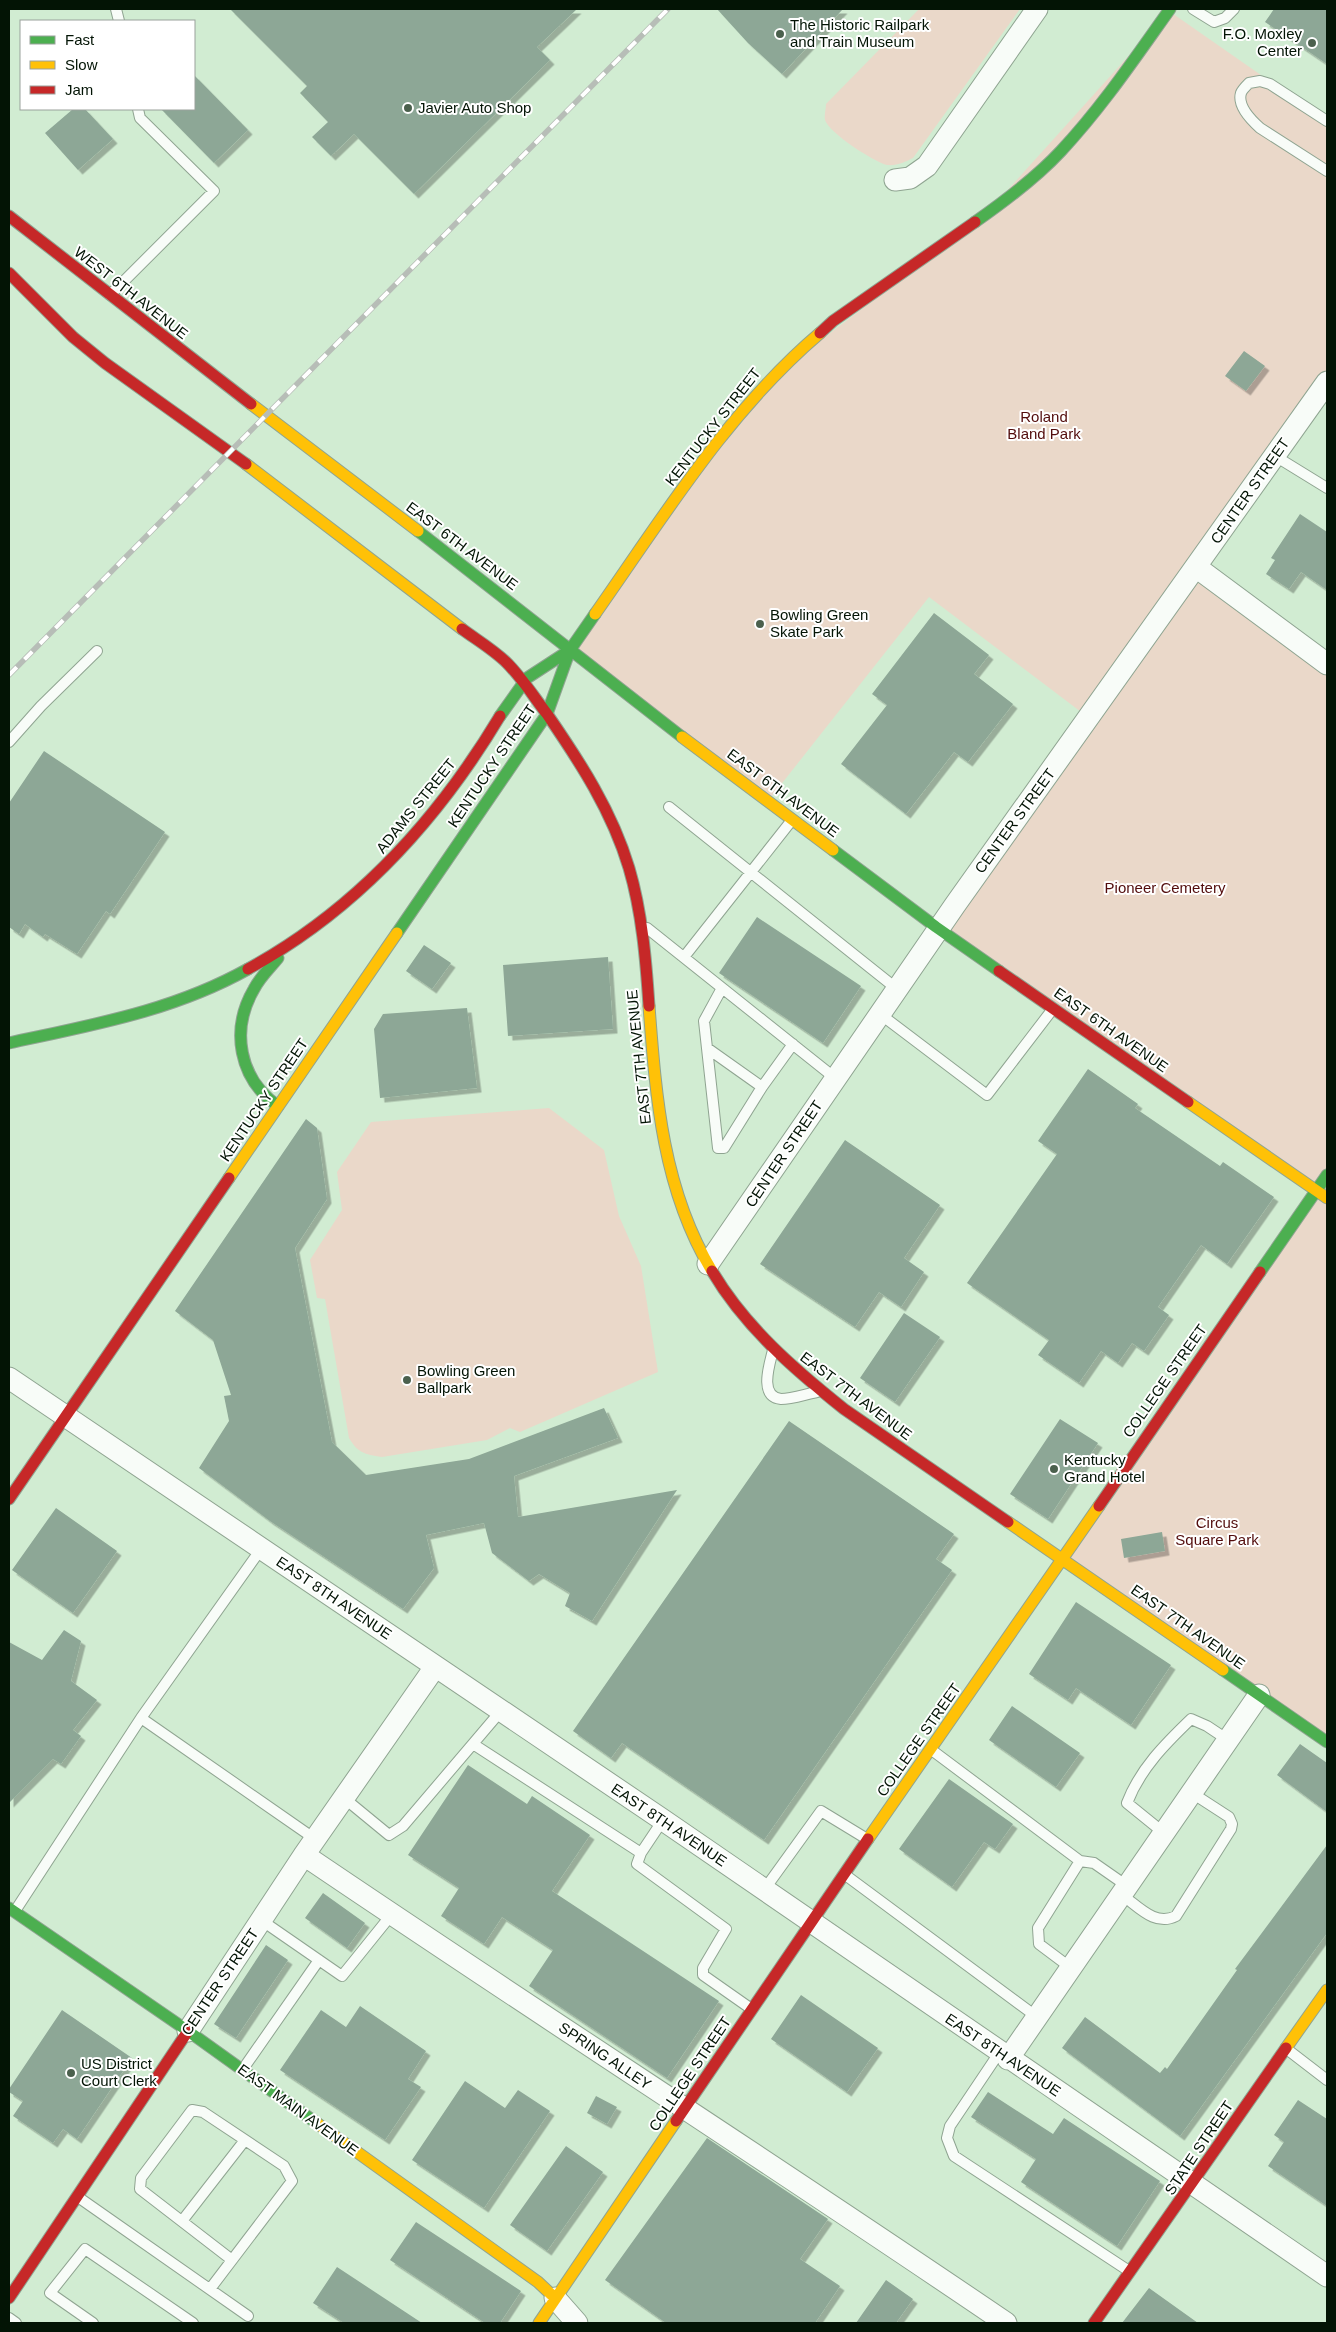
<svg xmlns="http://www.w3.org/2000/svg" width="1336" height="2332" font-family="Arial,sans-serif">
<style>
.green{fill:#ead8c9}
.building{fill:#8da796;filter:url(#shadow)}
.lines{fill:none;stroke-linecap:round;stroke-linejoin:round}
.lane-casing{stroke:#8fa491;stroke-width:12}
.street-casing{stroke:#8fa491;stroke-width:23}
.fast-casing{stroke:#8fa491;stroke-width:13}
.slow-casing{stroke:#8fa491;stroke-width:13}
.jam-casing{stroke:#8fa491;stroke-width:13}
.lane{stroke:#f8fcf8;stroke-width:10}
.street{stroke:#f8fcf8;stroke-width:21}
.fast{stroke:#4caf50;stroke-width:11}
.slow{stroke:#ffc107;stroke-width:11}
.jam{stroke:#c62828;stroke-width:11}
.rail-casing{stroke:#b7bdb7;stroke-width:5.5}
.rail{stroke:#fff;stroke-width:4;stroke-dasharray:11;stroke-linecap:butt}
.poi-dot{fill:#4b604d;stroke:#fff;stroke-width:2}
.labels{text-anchor:middle;stroke-width:4;stroke-linejoin:round;paint-order:stroke}
.poi-label{font-size:15px;fill:#031405;stroke:#fff;text-anchor:start}
.street-label{font-size:15px;fill:#031405;stroke:#fff}
.park-label{font-size:15px;fill:#520c0c;stroke:#fff}
</style>
<defs>
<filter id="shadow"><feDropShadow dx="4.5" dy="4.5" stdDeviation="0" flood-color="#0004"/></filter>
</defs>
<rect width="100%" height="100%" fill="#d1ecd2"/>
<!-- green -->
<path class="green" d="M 919,9 L 1020,9 L 913,158 C 905,162 897,166 887,165 C 874,162 829,133 825,120 C 824,115 826,109 826,104 Z
M 1169,11 L 1327,121 L 1327,381 L 1196,567 L 1327,661 L 1327,1743 L 1063,1561 L 1316,1191 L 936,927 L 1089,718 L 929,597 L 768,801 L 570,650 L 770,379 L 985,215 Z
M 549,1108 L 604,1150 L 619,1216 L 641,1266 L 658,1372 L 520,1432 L 510,1428 L 487,1440 L 382,1457 C 364,1454 358,1453 349,1438 L 325,1299 L 317,1298 L 310,1260 L 342,1210 L 337,1172 L 371,1122 Z"/>
<!-- building -->
<path class="building" d="M 230,9 L 577,9 L 537,47 L 550,60 L 414,194 L 354,134 L 331,156 L 312,137 L 328,122 L 300,93 L 307,86 Z
M 717,9 L 843,9 L 782,74 L 748,43 Z
M 1274,9 L 1327,9 L 1327,64 L 1265,22 Z
M 194,75 L 248,130 L 214,163 L 161,109 L 194,109 Z
M 73,109 L 85,109 L 113,139 L 78,170 L 45,133 Z
M 1244,351 L 1265,366 L 1246,391 L 1225,376 Z
M 1300,514 L 1327,532 L 1327,590 L 1301,572 L 1289,589 L 1266,574 L 1275,560 L 1271,558 Z
M 934,613 L 989,655 L 974,674 L 1013,704 L 968,762 L 954,752 L 906,814 L 841,764 L 887,705 L 872,694 Z
M 44,751 L 165,832 L 110,914 L 106,911 L 77,954 L 45,934 L 43,937 L 25,924 L 19,934 L 9,927 L 9,803 Z
M 757,917 L 861,986 L 823,1043 L 719,973 Z
M 424,945 L 451,963 L 432,989 L 406,971 Z
M 608,957 L 613,1029 L 508,1036 L 503,965 Z
M 467,1008 L 477,1088 L 380,1098 L 374,1029 L 383,1014 Z
M 1088,1069 L 1138,1104 L 1135,1108 L 1220,1166 L 1223,1162 L 1274,1197 L 1227,1264 L 1201,1245 L 1158,1307 L 1169,1315 L 1144,1351 L 1132,1343 L 1118,1363 L 1101,1351 L 1079,1383 L 1038,1355 L 1049,1340 L 967,1283 L 1057,1154 L 1038,1141 Z
M 306,1119 L 317,1128 L 327,1199 L 295,1248 L 332,1442 L 366,1475 L 469,1459 L 604,1408 L 618,1438 L 514,1476 L 518,1517 L 677,1490 L 592,1621 L 565,1606 L 570,1593 L 539,1574 L 529,1581 L 492,1553 L 484,1523 L 426,1535 L 434,1568 L 403,1609 L 270,1521 L 199,1468 L 229,1421 L 224,1396 L 231,1395 L 213,1340 L 175,1311 Z
M 845,1140 L 940,1205 L 904,1258 L 924,1272 L 901,1307 L 879,1292 L 855,1327 L 760,1264 Z
M 904,1313 L 940,1337 L 895,1402 L 860,1378 Z
M 1060,1419 L 1098,1443 L 1048,1519 L 1010,1494 Z
M 789,1421 L 954,1534 L 936,1559 L 952,1570 L 764,1840 L 622,1743 L 611,1758 L 573,1731 Z
M 56,1508 L 117,1551 L 73,1613 L 12,1570 Z
M 1162,1532 L 1165,1551 L 1124,1558 L 1121,1539 Z
M 1076,1602 L 1171,1665 L 1131,1725 L 1076,1688 L 1068,1700 L 1029,1674 Z
M 64,1630 L 81,1641 L 71,1681 L 97,1700 L 73,1730 L 81,1736 L 61,1764 L 53,1759 L 9,1803 L 9,1642 L 42,1660 Z
M 1012,1706 L 1080,1753 L 1056,1787 L 989,1740 Z
M 1300,1744 L 1327,1763 L 1327,1812 L 1277,1775 Z
M 468,1765 L 527,1804 L 532,1796 L 590,1835 L 552,1891 L 719,2001 L 667,2078 L 529,1986 L 553,1950 L 502,1917 L 484,1944 L 441,1916 L 459,1888 L 408,1855 Z
M 949,1779 L 1013,1824 L 995,1849 L 984,1842 L 952,1887 L 899,1849 Z
M 1327,1845 L 1327,1933 L 1180,2136 L 1062,2048 L 1085,2017 L 1160,2073 L 1165,2067 L 1167,2069 L 1237,1970 L 1235,1969 Z
M 323,1893 L 365,1923 L 347,1948 L 305,1918 Z
M 266,1945 L 288,1960 L 236,2038 L 214,2024 Z
M 801,1995 L 878,2048 L 847,2092 L 771,2039 Z
M 360,2006 L 426,2051 L 408,2079 L 421,2087 L 385,2140 L 280,2070 L 321,2010 L 346,2027 Z
M 62,2010 L 132,2058 L 77,2139 L 63,2129 L 53,2143 L 13,2116 L 23,2101 L 9,2092 L 9,2089 Z
M 465,2081 L 505,2108 L 518,2090 L 550,2111 L 484,2208 L 412,2160 Z
M 988,2092 L 1053,2134 L 1064,2118 L 1160,2181 L 1117,2246 L 1021,2182 L 1036,2159 L 971,2117 Z
M 596,2096 L 617,2107 L 607,2124 L 587,2113 Z
M 1298,2100 L 1327,2119 L 1327,2206 L 1268,2166 L 1284,2142 L 1274,2135 Z
M 707,2138 L 828,2219 L 800,2259 L 840,2286 L 815,2323 L 666,2323 L 605,2280 Z
M 566,2146 L 603,2172 L 547,2251 L 510,2225 Z
M 416,2222 L 521,2291 L 500,2323 L 485,2323 L 390,2260 Z
M 337,2267 L 422,2323 L 344,2323 L 313,2303 Z
M 886,2280 L 913,2299 L 896,2323 L 856,2323 Z
M 1149,2288 L 1198,2323 L 1122,2323 Z"/>
<g class="lines">
<defs>
<path id="lane" d="M 116,9 L 119,21
M 1193,9 L 1214,22 L 1225,18 L 1234,9
M 1327,121 L 1270,84 L 1260,81 L 1249,83 C 1247,85 1242,90 1241,93 C 1237,106 1251,120 1260,128 L 1327,171
M 110,295 L 214,191 L 140,118 L 138,109
M 1275,456 L 1327,488
M 9,742 L 41,706 L 97,651
M 669,807 L 897,989
M 647,928 L 835,1078
M 684,957 L 792,820
M 722,988 L 704,1021 L 718,1148 L 724,1148 L 762,1087 L 793,1044
M 880,1014 L 987,1095 L 1052,1010
M 707,1048 L 762,1087
M 773,1350 C 770,1363 758,1397 781,1399 C 792,1399 806,1394 817,1392
M 141,1718 L 261,1549
M 473,1744 L 641,1853
M 933,1751 L 1080,1861
M 344,1798 L 389,1835 L 403,1826 L 500,1712
M 663,1820 L 641,1853 L 637,1864 L 726,1929 L 703,1968 L 703,1975 L 750,2008
M 1164,1833 L 1127,1803 C 1140,1769 1165,1744 1191,1719 L 1207,1726 L 1228,1740
M 844,1874 L 1037,2017
M 764,1890 L 821,1811 L 867,1839
M 1122,1895 C 1138,1906 1155,1927 1176,1916 L 1231,1829 L 1232,1824 L 1229,1817 L 1192,1793
M 15,1911 L 141,1718 L 315,1839
M 261,1920 L 342,1976 L 392,1914
M 1071,1968 L 1039,1944 L 1038,1928 L 1080,1861 L 1094,1863 L 1127,1886
M 1288,2050 L 1327,2080
M 999,2053 L 950,2126 L 947,2138 L 954,2156 L 1129,2271
M 243,2069 L 319,1960
M 78,2197 L 248,2316
M 182,2221 L 245,2140
M 210,2289 L 292,2181 L 284,2166 L 203,2112 L 192,2110 L 141,2178 L 140,2189 L 232,2260
M 9,2318 L 16,2323
M 93,2323 L 50,2293 L 85,2249 L 193,2323"/>
<path id="street" d="M 895,180 L 910,178 L 927,166 L 1037,9
M 1196,567 L 1327,664
M 708,1264 L 955,905 L 1327,382
M 9,1378 L 663,1820 L 1327,2276
M 304,1855 C 537,2013 774,2165 1006,2323
M 188,2031 L 304,1855 L 435,1667
M 1008,2059 L 1259,1695
M 555,2298 L 577,2323"/>
<path id="fast" d="M 975,222 C 1005,201 1036,178 1061,151 C 1102,107 1135,58 1170,9
M 418,531 L 682,737
M 500,716 L 527,678 L 570,650
M 833,850 L 936,927 L 999,971
M 397,933 L 547,714 L 570,650 L 595,614
M 278,958 C 270,968 260,977 254,989 C 230,1030 239,1079 278,1106
M 9,1043 C 92,1025 173,1011 248,969
M 1260,1272 L 1327,1175
M 1223,1670 L 1327,1742
M 9,1908 L 188,2031 L 318,2124"/>
<path id="slow" d="M 251,404 L 418,531
M 246,464 L 462,629
M 595,614 C 664,516 728,411 820,333
M 682,737 L 833,850
M 649,1006 C 656,1099 663,1190 712,1271
M 1188,1102 L 1327,1198
M 229,1178 L 397,933
M 1008,1522 L 1223,1670
M 868,1839 L 1099,1506
M 1286,2048 L 1327,1990
M 318,2124 L 538,2282 L 555,2298
M 539,2323 L 676,2121"/>
<path id="jam" d="M 9,216 L 251,404
M 9,273 L 73,337 L 105,363 L 246,464
M 820,333 L 833,321 L 975,222
M 462,629 C 477,640 494,650 507,663 C 522,678 534,697 547,714 C 580,762 612,811 629,868 C 642,912 646,960 649,1006
M 248,969 C 356,910 437,821 500,716
M 999,971 L 1188,1102
M 712,1271 C 745,1327 794,1369 844,1409 L 1008,1522
M 9,1499 L 229,1178
M 1099,1506 L 1260,1272
M 676,2121 L 868,1839
M 9,2298 L 188,2031
M 1094,2323 L 1286,2048"/>
</defs>
<!-- lane casing -->
<use href="#lane" class="lane-casing"/>
<!-- street casing -->
<use href="#street" class="street-casing"/>
<!-- fast casing -->
<use href="#fast" class="fast-casing"/>
<!-- slow casing -->
<use href="#slow" class="slow-casing"/>
<!-- jam casing -->
<use href="#jam" class="jam-casing"/>
<!-- lane -->
<use href="#lane" class="lane"/>
<!-- street -->
<use href="#street" class="street"/>
<!-- fast -->
<use href="#fast" class="fast"/>
<!-- slow -->
<use href="#slow" class="slow"/>
<!-- jam -->
<use href="#jam" class="jam"/>
<defs>
<path id="rail" d="M 9,675 L 668,9"/>
</defs>
<!-- rail casing -->
<use href="#rail" class="rail-casing"/>
<!-- rail -->
<use href="#rail" class="rail"/>
</g>
<!-- markers -->
<g class="poi-dot">
<circle cx="780" cy="34" r="5"/>
<circle cx="1312" cy="43" r="5"/>
<circle cx="408" cy="108" r="5"/>
<circle cx="760" cy="624" r="5"/>
<circle cx="407" cy="1380" r="5"/>
<circle cx="1054" cy="1469" r="5"/>
<circle cx="71" cy="2073" r="5"/>
</g>
<g class="labels">
<!-- poi labels -->
<g class="poi-label">
<text x="790" y="30">The Historic Railpark<tspan x="790" dy="17">and Train Museum</tspan></text>
<text x="1302" y="39" text-anchor="end">F.O. Moxley<tspan x="1302" dy="17">Center</tspan></text>
<text x="418" y="113">Javier Auto Shop</text>
<text x="770" y="620">Bowling Green<tspan x="770" dy="17">Skate Park</tspan></text>
<text x="417" y="1376">Bowling Green<tspan x="417" dy="17">Ballpark</tspan></text>
<text x="1064" y="1465">Kentucky<tspan x="1064" dy="17">Grand Hotel</tspan></text>
<text x="81" y="2069">US District<tspan x="81" dy="17">Court Clerk</tspan></text>
</g>
<!-- street labels -->
<g class="street-label">
<text transform="translate(131 293) rotate(38)" y="5">WEST 6TH AVENUE</text>
<text transform="translate(713 427) rotate(-52)" y="5">KENTUCKY STREET</text>
<text transform="translate(1250 491) rotate(-55)" y="5">CENTER STREET</text>
<text transform="translate(462 546) rotate(37)" y="5">EAST 6TH AVENUE</text>
<text transform="translate(492 766) rotate(-56)" y="5">KENTUCKY STREET</text>
<text transform="translate(783 793) rotate(37)" y="5">EAST 6TH AVENUE</text>
<text transform="translate(416 806) rotate(-51)" y="5">ADAMS STREET</text>
<text transform="translate(1015 821) rotate(-54)" y="5">CENTER STREET</text>
<text transform="translate(1111 1030) rotate(35)" y="5">EAST 6TH AVENUE</text>
<text transform="translate(639 1057) rotate(-96)" y="5">EAST 7TH AVENUE</text>
<text transform="translate(264 1100) rotate(-56)" y="5">KENTUCKY STREET</text>
<text transform="translate(784 1154) rotate(-56)" y="5">CENTER STREET</text>
<text transform="translate(1165 1381) rotate(-55)" y="5">COLLEGE STREET</text>
<text transform="translate(856 1396) rotate(37)" y="5">EAST 7TH AVENUE</text>
<text transform="translate(334 1598) rotate(34)" y="5">EAST 8TH AVENUE</text>
<text transform="translate(1188 1627) rotate(35)" y="5">EAST 7TH AVENUE</text>
<text transform="translate(919 1740) rotate(-55)" y="5">COLLEGE STREET</text>
<text transform="translate(669 1825) rotate(34)" y="5">EAST 8TH AVENUE</text>
<text transform="translate(220 1982) rotate(-56)" y="5">CENTER STREET</text>
<text transform="translate(1003 2055) rotate(34)" y="5">EAST 8TH AVENUE</text>
<text transform="translate(605 2056) rotate(34)" y="5">SPRING ALLEY</text>
<text transform="translate(690 2074) rotate(-56)" y="5">COLLEGE STREET</text>
<text transform="translate(298 2110) rotate(36)" y="5">EAST MAIN AVENUE</text>
<text transform="translate(1199 2148) rotate(-56)" y="5">STATE STREET</text>
</g>
<!-- park labels -->
<g class="park-label">
<text x="1044" y="422">Roland<tspan x="1044" dy="17">Bland Park</tspan></text>
<text x="1165" y="893">Pioneer Cemetery</text>
<text x="1217" y="1528">Circus<tspan x="1217" dy="17">Square Park</tspan></text>
</g>
</g>
<!-- border -->
<rect width="1336" height="2332" fill="none" stroke="#031405" stroke-width="20"/>
<!-- legend -->
<rect x="20" y="20" width="175" height="90" fill="#ffffff" stroke="#9aa19b"/>
<rect x="30" y="36" width="25" height="8" fill="#4caf50" stroke="#9aa19b"/>
<text x="65" y="45" font-size="15" fill="#031405">Fast</text>
<rect x="30" y="61" width="25" height="8" fill="#ffc107" stroke="#9aa19b"/>
<text x="65" y="70" font-size="15" fill="#031405">Slow</text>
<rect x="30" y="86" width="25" height="8" fill="#c62828" stroke="#9aa19b"/>
<text x="65" y="95" font-size="15" fill="#031405">Jam</text>
</svg>
